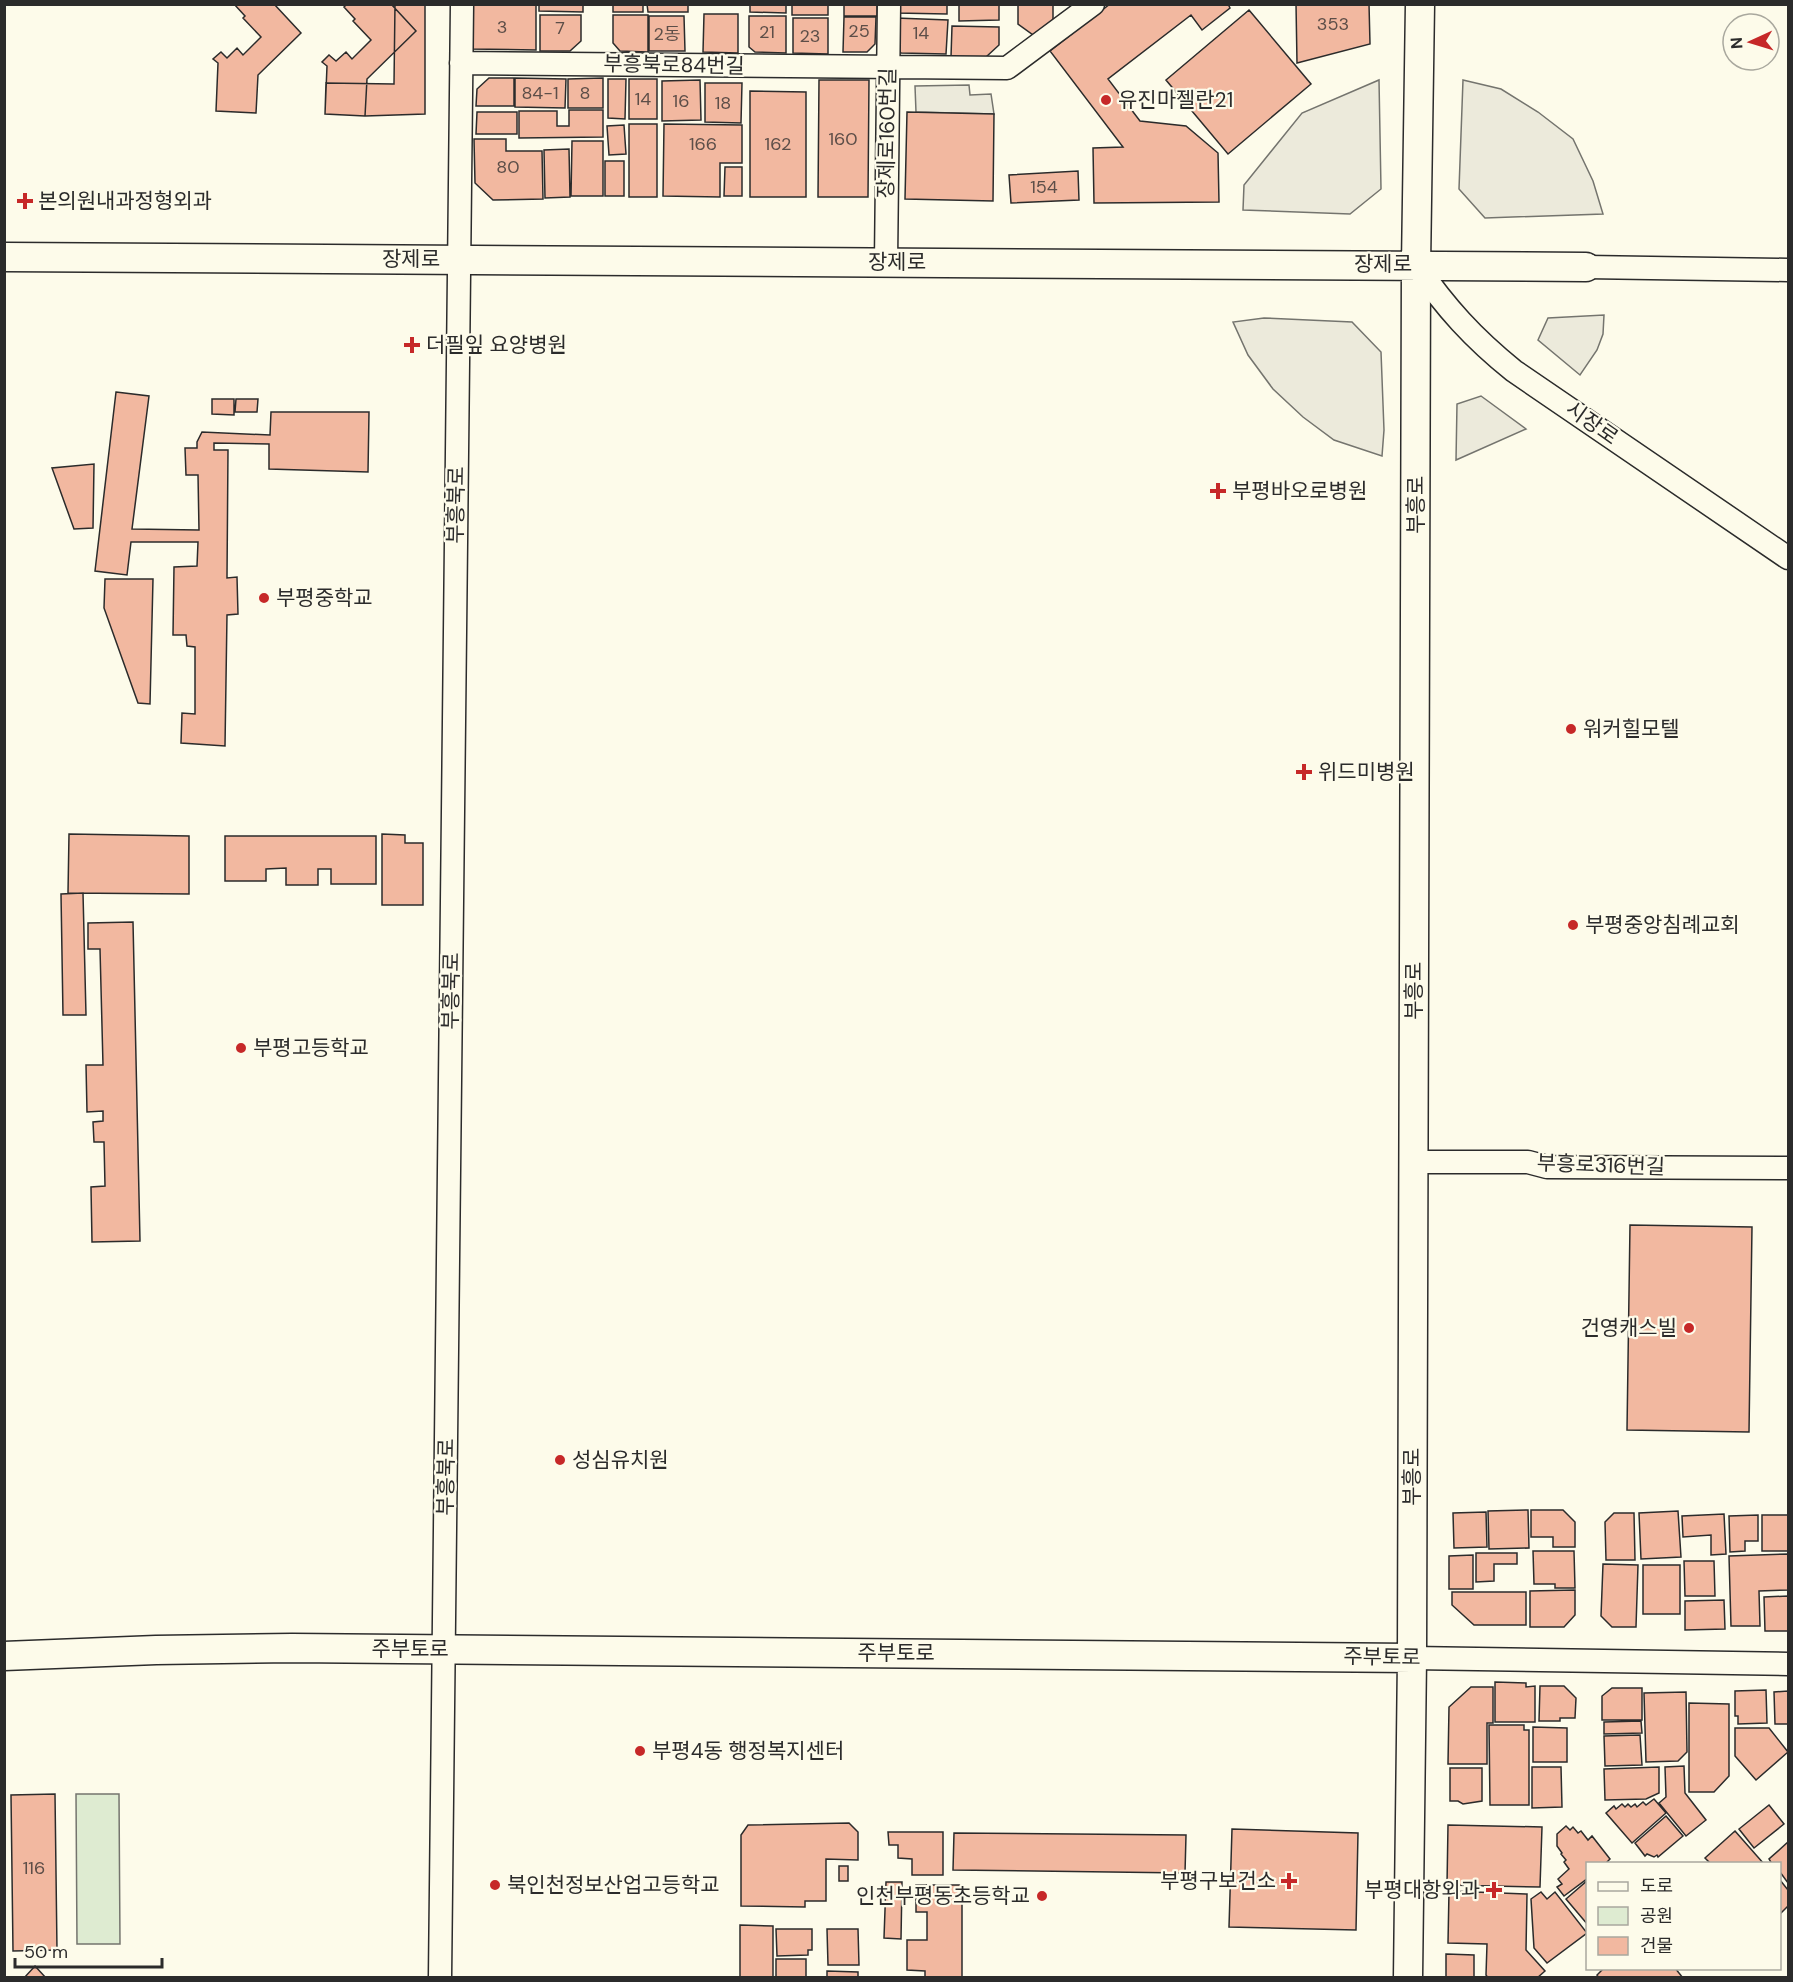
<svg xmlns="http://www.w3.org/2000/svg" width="1793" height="1982" font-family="'DM Sans','Noto Sans KR',sans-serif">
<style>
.green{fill:#deebd1;stroke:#74746e;stroke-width:1.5}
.parking{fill:#eceadb;stroke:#74746e;stroke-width:1.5}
.building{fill:#f2b8a0;stroke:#2b2b2b;stroke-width:1.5}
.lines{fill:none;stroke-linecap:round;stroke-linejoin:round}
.minor-casing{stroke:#2b2b2b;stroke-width:25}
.major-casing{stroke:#2b2b2b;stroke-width:31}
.minor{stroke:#fdfbea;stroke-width:22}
.major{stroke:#fdfbea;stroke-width:28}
.poi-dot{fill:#c62828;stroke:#fdfbea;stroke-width:2}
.labels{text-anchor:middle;stroke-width:4.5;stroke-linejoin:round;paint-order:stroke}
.number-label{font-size:18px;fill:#5d4e48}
.street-label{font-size:21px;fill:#2b2b2b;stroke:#fdfbea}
.poi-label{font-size:21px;fill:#2b2b2b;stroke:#fdfbea;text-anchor:start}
</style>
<rect width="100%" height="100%" fill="#fdfbea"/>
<!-- green -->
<path class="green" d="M 76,1794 L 119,1794 L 120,1944 L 77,1944 Z"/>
<!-- parking -->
<path class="parking" d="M 1379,80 L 1381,189 L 1350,214 L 1243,210 L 1244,185 L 1302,113 Z
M 1463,80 L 1501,89 L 1538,112 L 1573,139 L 1593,181 L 1603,214 L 1485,218 L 1459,189 Z
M 969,85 L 970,95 L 991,94 L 994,114 L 916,112 L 915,86 Z
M 1604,315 L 1603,334 L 1597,350 L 1580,375 L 1538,340 L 1548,318 Z
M 1264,318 L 1352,322 L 1381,352 L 1384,430 L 1382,456 L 1334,440 L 1303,417 L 1273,389 L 1248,355 L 1233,322 Z
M 1481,396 L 1526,429 L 1456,460 L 1457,404 Z"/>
<!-- building -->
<path class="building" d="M 234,4 L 274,4 L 301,33 L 258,75 L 256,113 L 216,111 L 218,63 L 213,59 L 221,52 L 227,58 L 237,48 L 243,55 L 261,37 L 243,18 L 245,16 Z
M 347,4 L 391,4 L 416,31 L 367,79 L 365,116 L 325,114 L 327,66 L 322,62 L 329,55 L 336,61 L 346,52 L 352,59 L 371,40 L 353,21 L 355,19 L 344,7 Z
M 395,4 L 425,4 L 425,114 L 365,116 L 325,114 L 326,83 L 394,84 Z
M 468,4 L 536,4 L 536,50 L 468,49 Z
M 539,4 L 583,4 L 583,12 L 539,11 Z
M 613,4 L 643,4 L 643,12 L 613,12 Z
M 647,4 L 688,4 L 688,12 L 648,12 Z
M 750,4 L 786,4 L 786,13 L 750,12 Z
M 792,4 L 828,4 L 828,15 L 792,15 Z
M 844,4 L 877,4 L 877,16 L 844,16 Z
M 896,4 L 947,4 L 947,14 L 896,13 Z
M 959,4 L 999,4 L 999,20 L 959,21 Z
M 1018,4 L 1053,4 L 1053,22 L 1036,37 L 1018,24 Z
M 1110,4 L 1228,4 L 1230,8 L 1202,30 L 1191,15 L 1108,79 L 1140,121 L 1186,126 L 1218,153 L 1219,202 L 1094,203 L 1093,148 L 1123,147 L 1050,51 Z
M 1296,4 L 1369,4 L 1370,44 L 1297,63 Z
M 1249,10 L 1311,84 L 1228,154 L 1166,80 Z
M 704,14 L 738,14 L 738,53 L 703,52 Z
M 540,15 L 581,15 L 581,41 L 570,51 L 540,51 Z
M 613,15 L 648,15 L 648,52 L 620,51 L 613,43 Z
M 649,16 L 684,16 L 685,51 L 649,51 Z
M 749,16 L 786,16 L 786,53 L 755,52 L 749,47 Z
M 844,17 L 876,17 L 875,44 L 867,52 L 843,52 Z
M 793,18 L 828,18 L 828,54 L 793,53 Z
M 896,18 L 948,20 L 946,54 L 901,53 L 895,46 Z
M 952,26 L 999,27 L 999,45 L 986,57 L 951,57 Z
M 489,78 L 514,78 L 514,106 L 476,106 L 477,89 Z
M 515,78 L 566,79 L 565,108 L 515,107 Z
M 603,78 L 603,108 L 568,108 L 568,79 Z
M 608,79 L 626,79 L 625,119 L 608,118 Z
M 629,79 L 657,79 L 657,119 L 629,119 Z
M 700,80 L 701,120 L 662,121 L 662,81 Z
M 819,80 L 869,80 L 868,197 L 818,197 Z
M 705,83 L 742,83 L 741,123 L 705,122 Z
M 750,91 L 806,92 L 806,197 L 750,197 Z
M 569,110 L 603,110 L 603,137 L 519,138 L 519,111 L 557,111 L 557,126 L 569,126 Z
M 477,112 L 517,112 L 517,134 L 476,134 Z
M 907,112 L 994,114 L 993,201 L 905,199 Z
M 629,124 L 657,124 L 657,197 L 629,197 Z
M 664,124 L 742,125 L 742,163 L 720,163 L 720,197 L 663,196 Z
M 624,125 L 626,154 L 609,155 L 607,126 Z
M 474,139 L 506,139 L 506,151 L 542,151 L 543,199 L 493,200 L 475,183 Z
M 572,141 L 603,141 L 603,196 L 571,196 Z
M 569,149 L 570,197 L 545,198 L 544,150 Z
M 605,161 L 624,161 L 624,196 L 605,196 Z
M 725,167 L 742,167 L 742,196 L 724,196 Z
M 1078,171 L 1079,200 L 1011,203 L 1009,175 Z
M 116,392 L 149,396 L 132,529 L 199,530 L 198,475 L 186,475 L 185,448 L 197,448 L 197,442 L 202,432 L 270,435 L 271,412 L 369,412 L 368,472 L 269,469 L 269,444 L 214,443 L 214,450 L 228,450 L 227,578 L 237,577 L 238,614 L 227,615 L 225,746 L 181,743 L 182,713 L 195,714 L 195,647 L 187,646 L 186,635 L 173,635 L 174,567 L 197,566 L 198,542 L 131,542 L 127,575 L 95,571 Z
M 212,399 L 234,399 L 234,415 L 212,414 Z
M 236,399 L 258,399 L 257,412 L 235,412 Z
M 94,464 L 93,528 L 74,529 L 52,468 Z
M 105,579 L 153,579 L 150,704 L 138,703 L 104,608 Z
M 69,834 L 189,836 L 189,894 L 68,893 Z
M 382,834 L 405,835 L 405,843 L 423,843 L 423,905 L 382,905 Z
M 225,836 L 376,836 L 376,884 L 331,884 L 331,869 L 318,869 L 318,885 L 286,885 L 286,868 L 266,869 L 266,881 L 225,881 Z
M 83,893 L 86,1015 L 63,1015 L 61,894 Z
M 133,922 L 140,1241 L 92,1242 L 91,1187 L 105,1186 L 104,1142 L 94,1142 L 93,1122 L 103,1121 L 103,1111 L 87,1112 L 86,1065 L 103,1065 L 100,949 L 88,949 L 88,923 Z
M 1630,1225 L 1752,1227 L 1749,1432 L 1627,1430 Z
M 1528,1510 L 1529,1548 L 1489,1549 L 1488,1511 Z
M 1531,1510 L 1563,1510 L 1575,1522 L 1575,1547 L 1553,1547 L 1553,1537 L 1531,1537 Z
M 1678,1511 L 1681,1557 L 1641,1559 L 1639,1513 Z
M 1486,1512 L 1487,1547 L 1454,1548 L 1453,1513 Z
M 1614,1513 L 1634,1513 L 1635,1560 L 1606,1560 L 1605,1522 Z
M 1724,1514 L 1726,1554 L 1711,1555 L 1711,1535 L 1683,1537 L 1682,1516 Z
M 1758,1515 L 1758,1541 L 1745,1541 L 1745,1551 L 1730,1552 L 1729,1516 Z
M 1762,1515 L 1788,1515 L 1788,1551 L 1762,1551 Z
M 1533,1551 L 1574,1551 L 1575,1588 L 1555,1588 L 1555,1584 L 1534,1584 Z
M 1476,1553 L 1517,1553 L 1517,1564 L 1494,1564 L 1494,1581 L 1476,1582 Z
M 1788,1554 L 1788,1590 L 1759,1591 L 1760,1626 L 1731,1626 L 1729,1556 Z
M 1473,1555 L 1473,1589 L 1449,1589 L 1449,1556 Z
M 1684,1561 L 1714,1561 L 1715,1596 L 1685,1596 Z
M 1603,1564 L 1638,1565 L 1636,1627 L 1612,1627 L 1601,1616 Z
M 1643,1565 L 1680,1565 L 1680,1614 L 1643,1614 Z
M 1575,1590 L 1575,1615 L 1564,1627 L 1530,1627 L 1530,1591 Z
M 1452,1592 L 1526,1592 L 1526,1625 L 1474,1625 L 1452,1605 Z
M 1788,1596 L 1788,1631 L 1765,1631 L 1764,1597 Z
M 1724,1600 L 1725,1629 L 1685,1630 L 1685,1601 Z
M 1495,1682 L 1526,1683 L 1526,1687 L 1535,1686 L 1535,1722 L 1495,1722 Z
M 1540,1686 L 1564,1686 L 1576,1698 L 1575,1718 L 1560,1718 L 1560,1721 L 1539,1721 Z
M 1471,1687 L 1493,1687 L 1493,1723 L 1487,1723 L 1487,1764 L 1448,1764 L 1449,1707 Z
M 1612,1688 L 1642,1688 L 1642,1720 L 1602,1720 L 1602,1696 Z
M 1766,1690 L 1767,1723 L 1738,1724 L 1738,1716 L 1735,1716 L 1735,1691 Z
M 1788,1691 L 1788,1724 L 1775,1724 L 1774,1692 Z
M 1686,1692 L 1687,1752 L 1678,1761 L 1646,1762 L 1644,1693 Z
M 1689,1703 L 1729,1704 L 1729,1776 L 1714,1792 L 1689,1792 Z
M 1641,1721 L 1642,1733 L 1604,1734 L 1604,1722 Z
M 1489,1725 L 1524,1725 L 1524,1730 L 1529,1730 L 1529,1805 L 1490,1805 Z
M 1533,1727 L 1567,1728 L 1567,1762 L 1533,1762 Z
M 1735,1728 L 1769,1728 L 1788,1752 L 1756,1780 L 1735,1756 Z
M 1640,1735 L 1642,1765 L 1605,1766 L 1604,1736 Z
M 1684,1766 L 1685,1793 L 1706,1820 L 1686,1836 L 1659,1803 L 1666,1797 L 1665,1767 Z
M 1532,1767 L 1561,1767 L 1562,1807 L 1532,1808 Z
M 1659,1767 L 1659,1793 L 1646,1799 L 1605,1800 L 1604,1769 Z
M 1450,1768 L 1482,1768 L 1482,1801 L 1463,1804 L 1458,1801 L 1450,1801 Z
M 55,1794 L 57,1950 L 13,1951 L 11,1795 Z
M 1654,1799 L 1666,1813 L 1632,1843 L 1606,1813 L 1614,1806 L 1616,1809 L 1622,1804 L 1625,1807 L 1628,1804 L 1631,1807 L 1635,1804 L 1637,1807 L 1643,1802 L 1646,1805 Z
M 1769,1805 L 1784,1824 L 1754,1848 L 1739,1829 Z
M 1666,1816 L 1683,1836 L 1658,1857 L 1657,1855 L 1654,1857 L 1647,1854 L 1645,1856 L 1635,1843 Z
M 849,1823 L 858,1832 L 858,1860 L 826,1859 L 826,1901 L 805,1901 L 805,1907 L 741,1906 L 741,1835 L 748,1825 Z
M 1448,1825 L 1542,1827 L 1540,1887 L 1447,1885 Z
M 1566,1826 L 1570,1830 L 1573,1827 L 1578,1833 L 1581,1831 L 1588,1840 L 1592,1836 L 1610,1859 L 1605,1864 L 1588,1864 L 1588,1878 L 1564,1896 L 1557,1887 L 1562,1884 L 1558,1879 L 1569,1869 L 1564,1862 L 1566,1860 L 1561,1854 L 1562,1853 L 1557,1846 L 1557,1834 Z
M 1232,1829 L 1358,1833 L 1356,1930 L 1229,1927 Z
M 1735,1831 L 1764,1864 L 1711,1864 L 1705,1858 Z
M 888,1832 L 943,1832 L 943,1875 L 912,1875 L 912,1859 L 898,1858 L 898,1845 L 889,1845 Z
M 954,1833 L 1186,1835 L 1185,1873 L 953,1870 Z
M 1788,1842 L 1788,1883 L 1780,1872 L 1780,1864 L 1772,1864 L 1769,1859 Z
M 839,1866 L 848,1866 L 848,1881 L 839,1881 Z
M 1588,1880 L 1588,1925 L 1566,1899 Z
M 1780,1880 L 1788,1890 L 1788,1906 L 1780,1914 Z
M 886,1882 L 902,1882 L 901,1939 L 884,1938 Z
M 916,1885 L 962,1885 L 962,1978 L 925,1978 L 925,1971 L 907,1970 L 907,1940 L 927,1940 L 927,1912 L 916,1912 Z
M 1449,1891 L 1527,1894 L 1526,1950 L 1545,1971 L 1537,1978 L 1488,1978 L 1486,1975 L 1487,1944 L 1448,1943 Z
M 1541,1892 L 1547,1899 L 1555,1892 L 1587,1933 L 1547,1963 L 1534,1948 L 1531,1899 Z
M 740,1925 L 773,1926 L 773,1978 L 740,1978 Z
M 776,1929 L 812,1929 L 812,1950 L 808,1950 L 808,1955 L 777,1956 Z
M 827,1929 L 858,1929 L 859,1965 L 828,1965 Z
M 1446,1954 L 1474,1955 L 1474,1978 L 1446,1978 Z
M 776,1959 L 806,1959 L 806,1978 L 776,1978 Z
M 35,1966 L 46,1978 L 24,1978 Z
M 1604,1968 L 1675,1968 L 1683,1978 L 1599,1978 L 1597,1975 Z
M 827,1971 L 858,1972 L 858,1978 L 827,1978 Z"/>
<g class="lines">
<defs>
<path id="minor" d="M 461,63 L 1007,68 L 1093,4
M 886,262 L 889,4
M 1416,265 C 1446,308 1473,338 1514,371 L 1788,558
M 1586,267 L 1788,270
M 1413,1162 L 1528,1162 L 1547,1167 L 1788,1168
M 1412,1658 L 1788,1664
M 440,1978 L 462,4"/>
<path id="major" d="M 4,257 L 1586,267
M 4,1656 L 156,1650 L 292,1648 L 1412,1658
M 1408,1978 L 1412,1658 L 1416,265 L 1420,4"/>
</defs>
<!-- minor casing -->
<use href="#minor" class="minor-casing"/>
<!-- major casing -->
<use href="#major" class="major-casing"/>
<!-- minor -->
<use href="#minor" class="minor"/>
<!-- major -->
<use href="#major" class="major"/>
</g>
<!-- markers -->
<g class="poi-dot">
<circle cx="1106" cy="100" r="6"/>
<path d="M22 192h6v6h6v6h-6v6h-6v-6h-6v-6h6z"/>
<path d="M409 336h6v6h6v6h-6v6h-6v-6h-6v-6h6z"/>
<path d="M1215 482h6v6h6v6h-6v6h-6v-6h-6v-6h6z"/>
<circle cx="264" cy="598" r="6"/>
<circle cx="1571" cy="729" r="6"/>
<path d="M1301 763h6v6h6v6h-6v6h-6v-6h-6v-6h6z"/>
<circle cx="1573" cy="925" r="6"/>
<circle cx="241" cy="1048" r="6"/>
<circle cx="1689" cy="1328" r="6"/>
<circle cx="560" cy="1460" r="6"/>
<circle cx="640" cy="1751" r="6"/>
<path d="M1286 1872h6v6h6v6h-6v6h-6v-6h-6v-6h6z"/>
<circle cx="495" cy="1885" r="6"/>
<path d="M1491 1881h6v6h6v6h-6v6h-6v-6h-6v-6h6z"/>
<circle cx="1042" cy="1896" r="6"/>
</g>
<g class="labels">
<!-- number labels -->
<g class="number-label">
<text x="1333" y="30">353</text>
<text x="502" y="33">3</text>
<text x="560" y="34">7</text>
<text x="859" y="37">25</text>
<text x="767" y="38">21</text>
<text x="921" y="39">14</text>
<text x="667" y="40">2동</text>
<text x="810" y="42">23</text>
<text x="540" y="99">84-1</text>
<text x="585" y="99">8</text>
<text x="643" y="105">14</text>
<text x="681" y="107">16</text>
<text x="723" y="109">18</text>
<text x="843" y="145">160</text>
<text x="703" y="150">166</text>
<text x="778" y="150">162</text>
<text x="508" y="173">80</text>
<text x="1044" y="193">154</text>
<text x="34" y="1874">116</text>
</g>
<!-- street labels -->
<g class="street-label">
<text transform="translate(674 65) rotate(1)" y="7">부흥북로84번길</text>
<text transform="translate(887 133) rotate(-89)" y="7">장제로160번길</text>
<text x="411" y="266">장제로</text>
<text x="897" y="269">장제로</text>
<text x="1383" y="271">장제로</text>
<text transform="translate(1592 423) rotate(35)" y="7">시장로</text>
<text transform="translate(456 505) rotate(-89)" y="7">부흥북로</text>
<text transform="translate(1416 505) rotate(-90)" y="7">부흥로</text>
<text transform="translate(451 991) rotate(-89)" y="7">부흥북로</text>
<text transform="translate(1414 991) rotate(-90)" y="7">부흥로</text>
<text transform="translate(1601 1165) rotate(2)" y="7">부흥로316번길</text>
<text transform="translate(446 1477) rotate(-89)" y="7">부흥북로</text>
<text transform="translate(1412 1477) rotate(-90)" y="7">부흥로</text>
<text x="410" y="1656">주부토로</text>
<text x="896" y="1660">주부토로</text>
<text transform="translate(1382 1657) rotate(1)" y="7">주부토로</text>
</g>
<!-- poi labels -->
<g class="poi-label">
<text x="1118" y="107">유진마젤란21</text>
<text x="38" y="208">본의원내과정형외과</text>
<text x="426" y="352">더필잎 요양병원</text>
<text x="1232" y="498">부평바오로병원</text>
<text x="276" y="605">부평중학교</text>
<text x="1583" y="736">워커힐모텔</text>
<text x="1318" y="779">위드미병원</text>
<text x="1585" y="932">부평중앙침례교회</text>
<text x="253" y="1055">부평고등학교</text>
<text x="1677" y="1335" text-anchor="end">건영캐스빌</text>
<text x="572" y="1467">성심유치원</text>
<text x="652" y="1758">부평4동 행정복지센터</text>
<text x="1276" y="1888" text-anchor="end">부평구보건소</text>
<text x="507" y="1892">북인천정보산업고등학교</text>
<text x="1480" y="1897" text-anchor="end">부평대항외과</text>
<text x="1030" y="1903" text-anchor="end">인천부평동초등학교</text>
</g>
</g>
<!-- border -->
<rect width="1793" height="1982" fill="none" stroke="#2b2b2b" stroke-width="12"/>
<!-- legend -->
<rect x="1586" y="1862" width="195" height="108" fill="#fdfbea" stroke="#a9a89e" stroke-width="1.5"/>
<rect x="1598" y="1882" width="30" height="9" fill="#fdfbea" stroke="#a9a89e" stroke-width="1.5"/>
<text x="1640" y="1892" font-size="18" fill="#2b2b2b">도로</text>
<rect x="1598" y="1907" width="30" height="18" fill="#deebd1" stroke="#a9a89e" stroke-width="1.5"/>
<text x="1640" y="1922" font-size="18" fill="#2b2b2b">공원</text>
<rect x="1598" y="1937" width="30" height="18" fill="#f2b8a0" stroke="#a9a89e" stroke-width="1.5"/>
<text x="1640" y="1952" font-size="18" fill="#2b2b2b">건물</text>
<!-- north arrow -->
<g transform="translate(1751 42) rotate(266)"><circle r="28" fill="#fdfbea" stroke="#a9a89e" stroke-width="1.5"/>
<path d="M0-4.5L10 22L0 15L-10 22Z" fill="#c62828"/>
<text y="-9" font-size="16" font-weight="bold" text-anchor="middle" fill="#2b2b2b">N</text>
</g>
<!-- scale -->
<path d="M15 1958v9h147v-9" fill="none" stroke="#2b2b2b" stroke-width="3"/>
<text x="24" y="1958" font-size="18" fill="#2b2b2b" stroke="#fdfbea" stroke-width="4.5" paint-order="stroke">50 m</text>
</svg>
